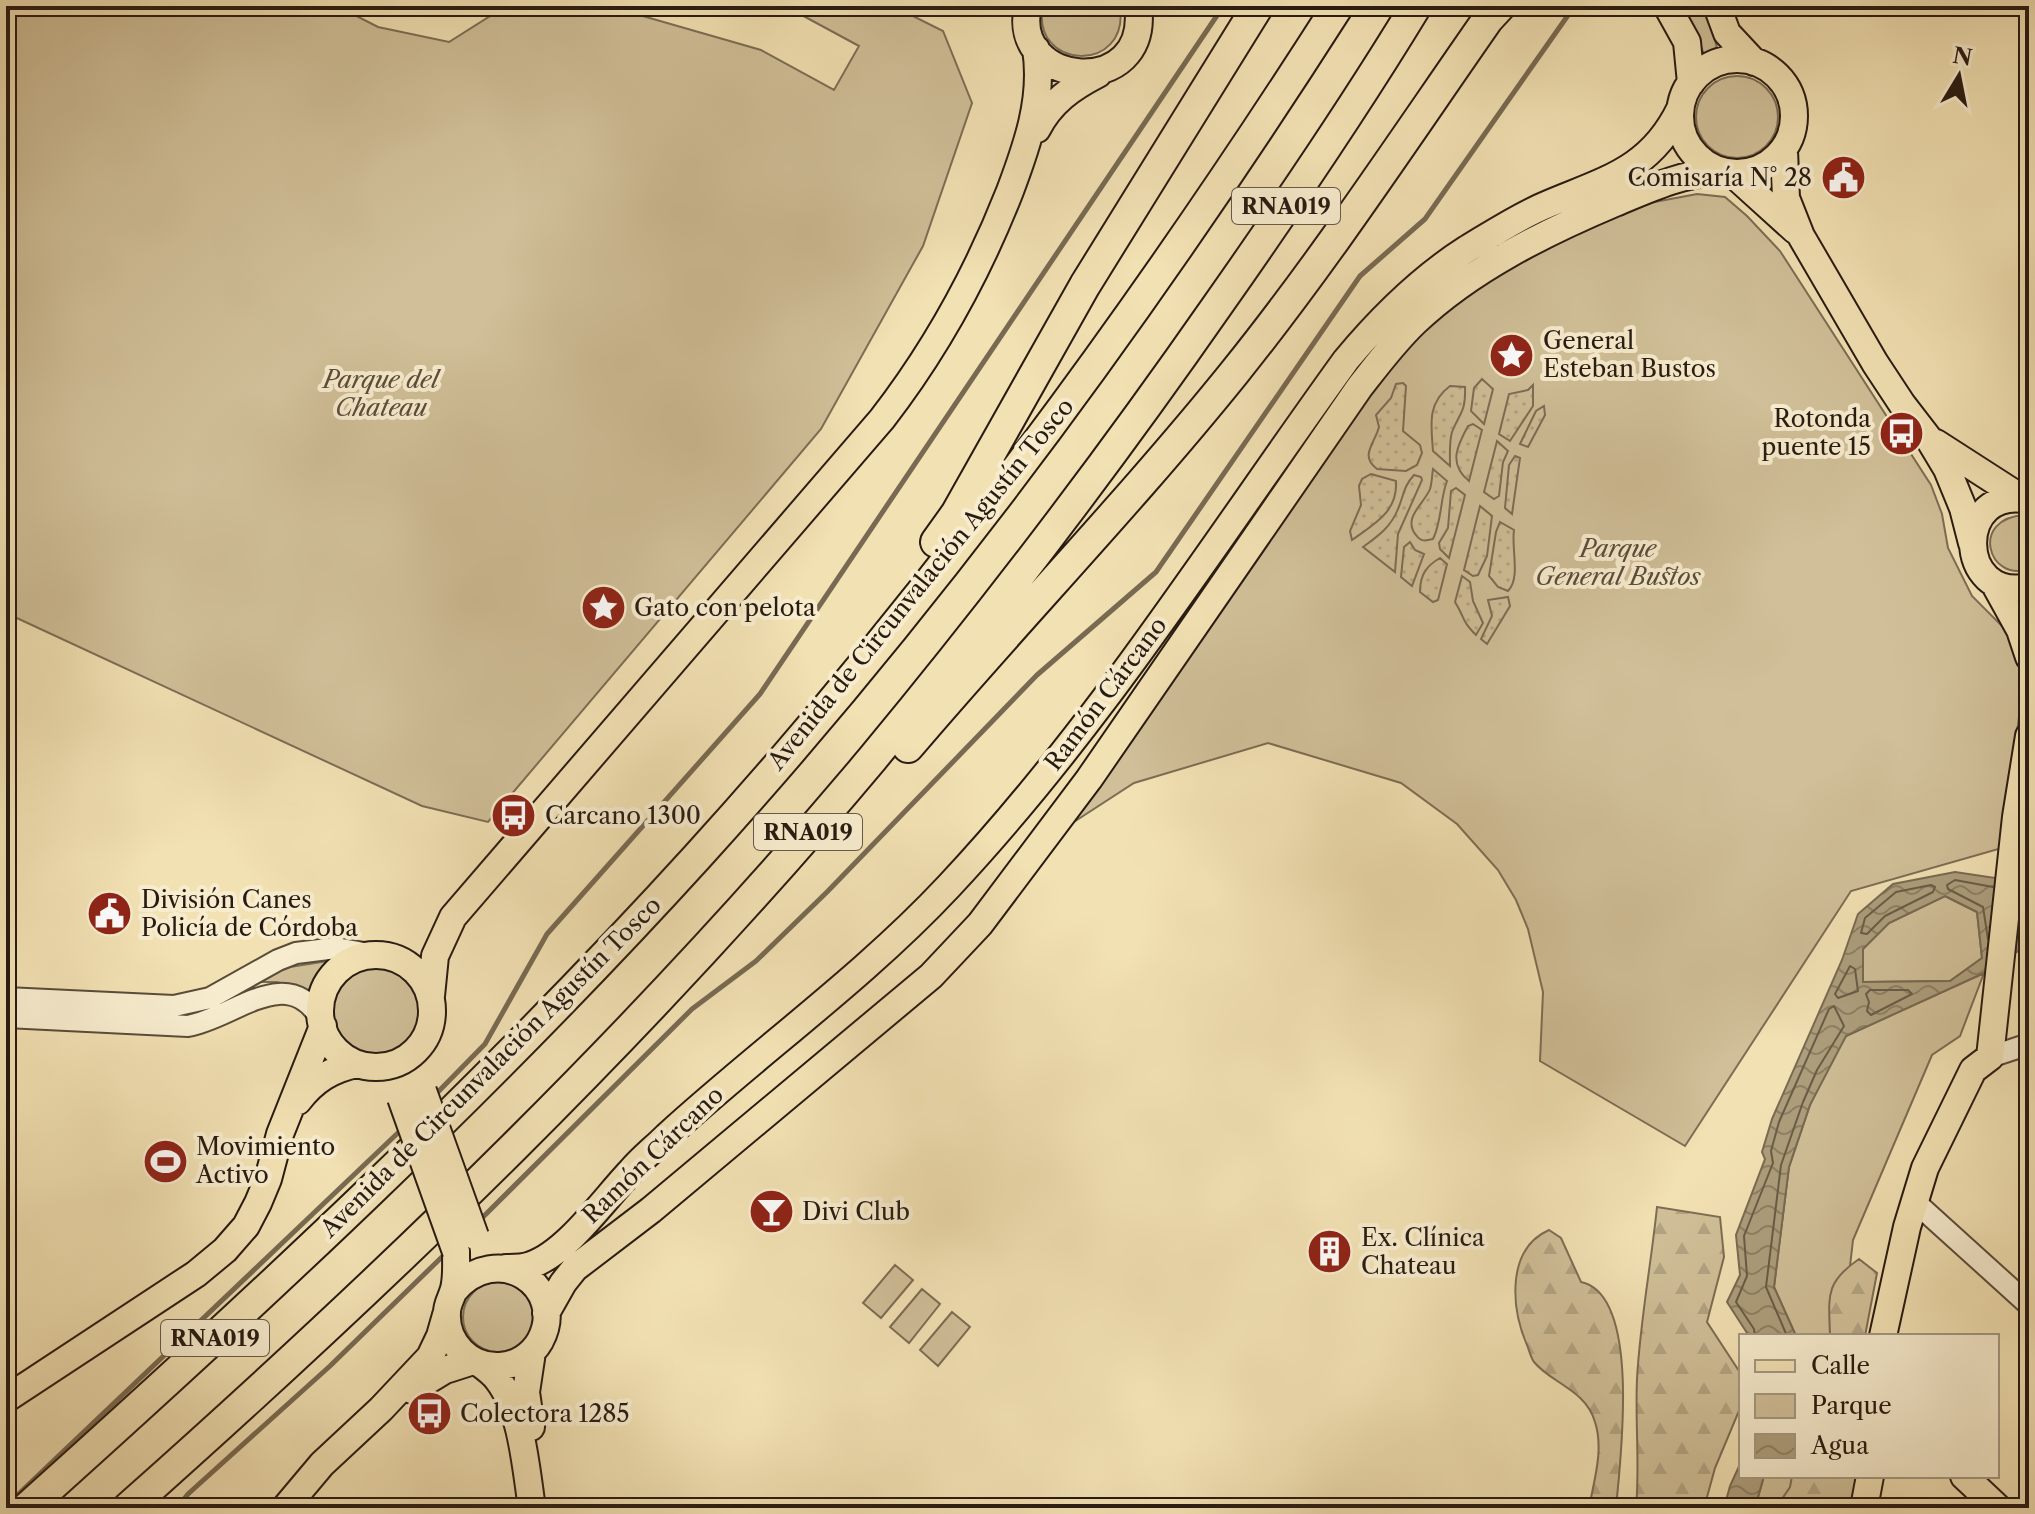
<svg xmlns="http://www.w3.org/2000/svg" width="2035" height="1514" font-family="'Libre Caslon Text',serif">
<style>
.green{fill:#d0bf98;stroke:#7c6d55;stroke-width:2}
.forest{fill:url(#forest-firs);stroke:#7c6d55;stroke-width:2}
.garden{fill:url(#garden-dots);stroke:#7c6d55;stroke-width:2}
.water{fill:url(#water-waves);stroke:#786a52;stroke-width:2;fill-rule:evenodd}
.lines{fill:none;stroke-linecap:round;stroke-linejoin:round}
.shore{stroke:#6a5c47;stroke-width:2}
.stream{stroke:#786a52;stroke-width:5}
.minor-casing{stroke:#5a4c3a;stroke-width:24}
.major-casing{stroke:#281b12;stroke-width:30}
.highway-casing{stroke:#281b12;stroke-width:34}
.minor{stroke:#f7ecce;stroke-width:20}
.major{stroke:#f2e1b3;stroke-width:26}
.highway{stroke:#f2e1b3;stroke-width:30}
.major-bridge-casing{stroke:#281b12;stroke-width:30;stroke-linecap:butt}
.major-bridge{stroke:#f2e1b3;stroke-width:26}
.labels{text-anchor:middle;stroke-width:8;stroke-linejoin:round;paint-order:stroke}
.shield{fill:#f7ecce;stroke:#665a4a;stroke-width:2}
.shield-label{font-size:22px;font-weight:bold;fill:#281b12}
.poi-label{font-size:24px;fill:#281b12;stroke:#f7ecce;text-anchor:start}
.park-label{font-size:24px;font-style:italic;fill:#5a4c3a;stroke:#f7ecce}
.street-label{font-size:24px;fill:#281b12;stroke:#f7ecce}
</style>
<defs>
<pattern id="forest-firs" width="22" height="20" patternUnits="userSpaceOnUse" patternTransform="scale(2)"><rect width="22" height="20" fill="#d0bf98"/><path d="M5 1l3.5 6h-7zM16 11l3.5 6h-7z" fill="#b3a482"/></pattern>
<pattern id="garden-dots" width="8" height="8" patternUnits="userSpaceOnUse" patternTransform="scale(2)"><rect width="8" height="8" fill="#d0bf98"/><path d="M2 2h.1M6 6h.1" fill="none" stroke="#b3a482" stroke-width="1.8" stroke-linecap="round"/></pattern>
<pattern id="water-waves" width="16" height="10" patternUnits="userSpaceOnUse" patternTransform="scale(2)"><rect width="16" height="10" fill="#ad9e7c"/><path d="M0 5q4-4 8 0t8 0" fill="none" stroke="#8d8064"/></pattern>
</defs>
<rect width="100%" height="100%" fill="#f2e1b3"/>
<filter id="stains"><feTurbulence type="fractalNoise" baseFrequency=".0025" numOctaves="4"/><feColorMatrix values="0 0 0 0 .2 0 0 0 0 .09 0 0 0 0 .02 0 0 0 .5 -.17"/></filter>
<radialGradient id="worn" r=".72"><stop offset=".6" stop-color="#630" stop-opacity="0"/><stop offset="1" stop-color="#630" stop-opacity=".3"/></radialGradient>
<!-- green -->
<path class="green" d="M 6,6 L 337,6 L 378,27 L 449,42 L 490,16 L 494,6 L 608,6 L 761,50 L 834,90 L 859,46 L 785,6 L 893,6 L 943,31 L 972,103 L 923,246 L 821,429 L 488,822 L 422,806 L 6,613 Z
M 1043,6 L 1120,6 C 1130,75 1030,70 1043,6 Z
M 1680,6 L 1705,6 L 1718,51 L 1705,57 L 1692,23 Z
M1696 117a41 41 0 1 1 82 0a41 41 0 1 1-82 0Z
M 1697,194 L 1725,197 L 1747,216 L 1780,251 L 1931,485 L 1942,514 L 1948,548 L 1972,596 L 2005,629 L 2018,653 L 2022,671 L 2022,694 L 2002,848 L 1851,891 L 1685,1146 L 1540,1061 L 1543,992 L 1528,929 L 1516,900 L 1498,870 L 1457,824 L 1401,783 L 1268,743 L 1134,783 L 1060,831 L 1408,341 L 1491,275 L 1633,206 Z
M 2025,515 L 2029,517 L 2029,569 C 1988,583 1969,518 2025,515 Z
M 1945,896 L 1977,912 L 1982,958 L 1950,981 L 1862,982 L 1863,949 L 1889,923 Z
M 334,960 L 317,976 L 311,991 L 277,982 L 251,982 L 290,967 Z
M331 1012a44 44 0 1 1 88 0a44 44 0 1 1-88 0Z
M 1984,973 L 1960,1036 L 1932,1055 L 1853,1240 L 1842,1336 L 1796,1336 L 1774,1287 L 1789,1167 L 1810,1105 L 1824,1074 L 1846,1036 Z
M 895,1265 L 913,1280 L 881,1318 L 863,1303 Z
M463 1317a35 35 0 1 1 70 0a35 35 0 1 1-70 0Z
M 922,1289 L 940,1304 L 909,1343 L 890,1327 Z
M 952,1312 L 970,1327 L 938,1366 L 920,1350 Z
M 1764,1476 L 1824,1476 L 1819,1508 L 1755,1508 Z"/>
<!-- forest -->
<path class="forest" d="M 1657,1207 L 1720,1217 L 1724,1257 L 1707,1322 L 1741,1374 L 1741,1406 L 1715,1468 L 1704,1508 L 1636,1508 C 1640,1465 1635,1422 1637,1379 C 1640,1322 1651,1265 1657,1207 Z
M 1549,1230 L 1561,1238 L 1581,1282 C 1642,1295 1620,1462 1616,1508 L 1589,1508 C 1594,1480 1604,1450 1595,1422 C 1586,1390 1551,1383 1534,1362 C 1531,1358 1529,1350 1527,1345 C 1511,1308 1506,1249 1549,1230 Z
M 1859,1259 L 1877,1273 L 1865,1336 L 1830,1336 C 1829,1297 1824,1283 1859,1259 Z
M 1792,1476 L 1861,1476 L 1853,1508 L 1776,1508 L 1790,1487 Z"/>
<!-- garden -->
<path class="garden" d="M 1482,379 L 1493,389 L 1484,424 L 1471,411 L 1474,388 Z
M 1403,383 L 1406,386 L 1403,431 L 1420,445 L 1422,453 L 1417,465 L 1406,471 L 1377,469 C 1359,456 1375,443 1379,427 L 1376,415 L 1391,398 L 1396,384 Z
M 1533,385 L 1533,406 L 1510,441 L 1499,434 L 1509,394 L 1528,390 Z
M 1450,386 L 1465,387 C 1466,412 1460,412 1452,432 C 1449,442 1450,456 1450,466 L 1433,451 C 1431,425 1427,403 1450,386 Z
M 1544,406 L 1545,415 L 1528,447 L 1520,444 L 1536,411 Z
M 1473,424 L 1482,430 L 1469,481 C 1448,464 1457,446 1468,426 Z
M 1497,441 L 1508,451 L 1503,462 L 1499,496 L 1494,499 L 1484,492 Z
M 1515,456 L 1520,458 L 1512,514 L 1505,508 L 1509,465 Z
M 1433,469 L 1447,481 C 1440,499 1442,521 1433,539 C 1425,541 1421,542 1416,535 C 1402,518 1424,504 1430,489 C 1432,483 1432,475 1433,469 Z
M 1371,474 L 1396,481 C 1398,512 1374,524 1352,540 L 1350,531 L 1361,505 L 1359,486 L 1362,479 Z
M 1414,475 L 1421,477 L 1422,480 L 1398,534 L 1395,572 L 1363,547 C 1378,536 1391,527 1398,509 C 1404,495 1403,487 1414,475 Z
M 1456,488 L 1465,495 L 1449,558 L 1440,549 L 1439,543 L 1448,528 L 1451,491 Z
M 1480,506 L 1492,516 L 1487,556 L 1478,575 L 1473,576 L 1464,570 Z
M 1500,522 L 1514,530 C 1511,548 1521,578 1508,591 L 1498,587 L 1489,576 L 1496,532 Z
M 1410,542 L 1415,550 L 1424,554 L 1412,586 L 1401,577 L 1404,547 Z
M 1440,558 L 1447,564 L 1438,600 L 1433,602 L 1420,592 C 1420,575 1426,566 1440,558 Z
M 1462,576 L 1470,582 L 1473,601 L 1483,623 L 1476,635 C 1461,620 1465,618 1455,602 Z
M 1508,597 L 1510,606 L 1487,644 L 1481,639 L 1492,616 L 1488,600 Z"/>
<!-- water -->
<path class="water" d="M 1955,872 L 2029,883 L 2029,944 L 1984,973 L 1846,1036 L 1810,1105 L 1789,1167 L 1774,1287 L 1796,1336 L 1749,1336 L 1727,1302 L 1740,1275 L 1736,1235 L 1765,1159 L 1762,1152 L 1772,1119 L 1842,960 L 1858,914 L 1893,884 ZM 1945,896 L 1977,912 L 1982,958 L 1950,981 L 1863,982 L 1863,949 L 1889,923 Z
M 1741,1462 L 1741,1476 L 1764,1476 L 1756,1504 L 1755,1508 L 1724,1508 L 1730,1486 Z"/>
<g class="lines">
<!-- shore -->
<path class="shore" d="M 1931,885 L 1935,887 L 1933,892 L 1885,916 L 1867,934 L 1861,933 L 1865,918 L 1896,892 Z
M 1988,939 L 1983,907 L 1948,889 L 1947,885 L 1955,880 L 1993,887
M 1850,966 L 1855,969 L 1858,991 L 1838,998 L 1835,994 Z
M 1870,990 L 1908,990 L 1912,994 L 1871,1015 L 1867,1011 L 1869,1002 L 1866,994 Z
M 1755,1336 L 1754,1329 L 1736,1302 L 1747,1276 L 1744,1236 L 1773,1163 L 1771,1151 L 1779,1122 L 1829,1009 L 1834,1006 L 1844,1026 L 1817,1070 L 1803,1102 L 1781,1165 L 1766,1287 L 1787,1336"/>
<!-- stream -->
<path class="stream" d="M 434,1096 L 485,1044 L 547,934 L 760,694 L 1218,14 L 1220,6
M 479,1221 L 692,1009 L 756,961 L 827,892 L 1037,675 L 1156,572 L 1360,276 L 1425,219 L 1571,11
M 6,1506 L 402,1129
M 177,1508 L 188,1494 L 330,1366 L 446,1253"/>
<defs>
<path id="minor" d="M 6,998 L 174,1006 L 210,998 L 278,960 L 296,953 L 336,948 L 375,955
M 6,1017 L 188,1026 C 234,1018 286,963 320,1018
M 1990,1057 L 2029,1044
M 1914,1201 L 2029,1305"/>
<path id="major" d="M 1028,6 C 1009,88 1151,101 1138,6
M 1667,6 L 1687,42 L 1691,83
M 1717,6 L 1727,33 L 1754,62
M1680 116a57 57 0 1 1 114 0a57 57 0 1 1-114 0Z
M 1037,129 C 1051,102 1071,88 1098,74
M 1784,150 L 1786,198 L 1801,236 L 1875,363 L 1902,404 L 1929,439 L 1947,469 L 1963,508 L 1972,543
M 1732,173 L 1795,230
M 1936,443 L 2023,499
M 2029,500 C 1954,484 1955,603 2029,587
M 1994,583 L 2020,630 L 2029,657
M320 1011a56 56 0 1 1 112 0a56 56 0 1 1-112 0Z
M 431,996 L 435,956 L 453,917 L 882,419 C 937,348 977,275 1010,191 C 1027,146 1044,98 1036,49
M 298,1101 C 314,1080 332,1069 357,1064
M 506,1268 C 514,1268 524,1268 531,1265 C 567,1253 605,1198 631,1171 C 642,1158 655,1148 667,1136 C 760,1051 863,978 949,886 C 1100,725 1217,538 1346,360 C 1381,318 1420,279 1467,249 C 1492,234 1519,216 1546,205 C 1604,180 1650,171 1680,109
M 453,1292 C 497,1238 569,1287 540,1341 C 532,1355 517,1365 500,1366 C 470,1368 445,1343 447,1312 C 447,1304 452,1297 454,1289 C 457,1277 456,1264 456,1252
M 546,1313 L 563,1283 L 575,1268 L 651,1210 L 931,976 L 980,924 L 1089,779 L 1359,388 C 1377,365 1394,342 1415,322 C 1471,269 1544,233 1615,203 C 1651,188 1681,174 1720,171
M 1883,1336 L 1907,1227 L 1925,1168 L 1973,1070 L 1990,1057 L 2016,817 L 2029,736
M 479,1363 C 486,1368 493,1373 498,1380 C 522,1411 526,1469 532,1508
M 412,1390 L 445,1370 L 473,1361
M 6,1399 L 196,1274 L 225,1250 L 246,1226 L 258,1203 L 268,1179 L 280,1134 L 323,1026
M 531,1427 L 526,1392 L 532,1352
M 1964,1476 L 1998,1508
M 285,1508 L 322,1464 L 381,1409 L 430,1357 L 440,1336 L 446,1315
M 1864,1508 L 1870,1476"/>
<path id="highway" d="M 936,542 L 956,514 L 1085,285 L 1258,6
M 908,747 C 1015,621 1130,502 1234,373 C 1325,260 1405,138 1488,19 L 1500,6
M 27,1508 C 259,1300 487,1088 697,857 C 936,594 1147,305 1338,6
M 128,1508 C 390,1275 647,1028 873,758 C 994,612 1109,461 1217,306 C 1286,208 1354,108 1416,6"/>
</defs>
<!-- minor casing -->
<use href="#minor" class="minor-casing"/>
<!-- major casing -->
<use href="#major" class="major-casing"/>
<!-- highway casing -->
<use href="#highway" class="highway-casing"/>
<!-- minor -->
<use href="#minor" class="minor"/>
<!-- major -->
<use href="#major" class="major"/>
<!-- highway -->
<use href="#highway" class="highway"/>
<defs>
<path id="major-bridge" d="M 423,1091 L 475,1236
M 401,1098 L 456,1252"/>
</defs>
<!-- major-bridge casing -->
<use href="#major-bridge" class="major-bridge-casing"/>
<!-- major-bridge -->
<use href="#major-bridge" class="major-bridge"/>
</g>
<!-- icons -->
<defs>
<symbol id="civic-disc" viewBox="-11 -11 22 22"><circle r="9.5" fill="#8f2418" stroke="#f7ecce"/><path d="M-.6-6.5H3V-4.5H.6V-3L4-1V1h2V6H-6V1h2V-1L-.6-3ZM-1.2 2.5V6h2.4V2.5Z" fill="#fff"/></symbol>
<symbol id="sight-disc" viewBox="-11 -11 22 22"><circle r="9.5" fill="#8f2418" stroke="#f7ecce"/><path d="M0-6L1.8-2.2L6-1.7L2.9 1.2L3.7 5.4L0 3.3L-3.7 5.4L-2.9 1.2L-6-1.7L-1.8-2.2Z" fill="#fff"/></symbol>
<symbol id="bus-disc" viewBox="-11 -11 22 22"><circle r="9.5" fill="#8f2418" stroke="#f7ecce"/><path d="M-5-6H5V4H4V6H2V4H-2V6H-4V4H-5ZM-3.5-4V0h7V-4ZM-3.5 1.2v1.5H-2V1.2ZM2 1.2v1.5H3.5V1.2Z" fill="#fff"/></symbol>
<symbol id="stadium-disc" viewBox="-11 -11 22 22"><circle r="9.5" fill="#8f2418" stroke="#f7ecce"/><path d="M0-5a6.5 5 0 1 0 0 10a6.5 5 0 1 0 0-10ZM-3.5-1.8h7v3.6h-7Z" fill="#fff"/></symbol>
<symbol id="bar-disc" viewBox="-11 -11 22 22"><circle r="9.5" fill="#8f2418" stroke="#f7ecce"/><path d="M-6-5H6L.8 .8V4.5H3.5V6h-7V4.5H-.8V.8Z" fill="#fff"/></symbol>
<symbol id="building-disc" viewBox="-11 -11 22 22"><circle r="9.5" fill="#8f2418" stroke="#f7ecce"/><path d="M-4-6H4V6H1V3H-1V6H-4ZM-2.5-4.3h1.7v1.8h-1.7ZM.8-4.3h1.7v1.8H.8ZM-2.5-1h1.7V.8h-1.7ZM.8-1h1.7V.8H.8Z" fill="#fff"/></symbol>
</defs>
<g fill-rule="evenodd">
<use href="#civic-disc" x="1818" y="152" width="51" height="51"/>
<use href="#sight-disc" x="1486" y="330" width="51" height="51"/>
<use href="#bus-disc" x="1876" y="408" width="51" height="51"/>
<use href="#sight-disc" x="578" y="582" width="51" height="51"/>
<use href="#bus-disc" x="488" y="790" width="51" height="51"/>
<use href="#civic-disc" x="84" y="888" width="51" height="51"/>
<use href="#stadium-disc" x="140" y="1136" width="51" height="51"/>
<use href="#bar-disc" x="746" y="1186" width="51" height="51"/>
<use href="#building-disc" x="1304" y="1226" width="51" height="51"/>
<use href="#bus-disc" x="404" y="1388" width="51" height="51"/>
</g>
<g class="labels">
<!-- shield labels -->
<g class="shield">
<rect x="1232" y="188" width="108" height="36" rx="6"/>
<rect x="754" y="814" width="108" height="36" rx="6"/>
<rect x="161" y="1320" width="108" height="36" rx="6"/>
</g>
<g class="shield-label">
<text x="1286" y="214">RNA019</text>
<text x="808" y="840">RNA019</text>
<text x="215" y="1346">RNA019</text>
</g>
<!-- poi labels -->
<g class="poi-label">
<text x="1812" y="186" text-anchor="end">Comisaría N° 28</text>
<text x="1543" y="349">General<tspan x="1543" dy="28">Esteban Bustos</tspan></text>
<text x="1871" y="427" text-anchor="end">Rotonda<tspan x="1871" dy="28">puente 15</tspan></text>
<text x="634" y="616">Gato con pelota</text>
<text x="545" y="824">Carcano 1300</text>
<text x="141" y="908">División Canes<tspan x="141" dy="28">Policía de Córdoba</tspan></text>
<text x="196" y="1155">Movimiento<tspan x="196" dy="28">Activo</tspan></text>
<text x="802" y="1220">Divi Club</text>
<text x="1361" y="1246">Ex. Clínica<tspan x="1361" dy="28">Chateau</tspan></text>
<text x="460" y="1422">Colectora 1285</text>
</g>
<!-- park labels -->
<g class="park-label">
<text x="381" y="388">Parque del<tspan x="381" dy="28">Chateau</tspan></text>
<text x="1618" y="557">Parque<tspan x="1618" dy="28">General Bustos</tspan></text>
</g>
<!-- street labels -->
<g class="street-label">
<text transform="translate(921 584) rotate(-51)" y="8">Avenida de Circunvalación Agustín Tosco</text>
<text transform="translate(1106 694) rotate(-53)" y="8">Ramón Cárcano</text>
<text transform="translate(491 1067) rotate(-45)" y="8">Avenida de Circunvalación Agustín Tosco</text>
<text transform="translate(653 1155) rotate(-44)" y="8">Ramón Cárcano</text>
</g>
</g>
<!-- margin -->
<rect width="2035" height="1514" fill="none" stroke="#f2e1b3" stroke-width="32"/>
<rect x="8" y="8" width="2019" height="1498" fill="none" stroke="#281b12" stroke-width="4"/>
<rect x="16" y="16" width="2003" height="1482" fill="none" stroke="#281b12" stroke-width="2"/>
<!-- legend -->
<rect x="1739" y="1334" width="260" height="144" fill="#f7ecce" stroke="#a49883" stroke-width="2"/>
<rect x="1755" y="1360" width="40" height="12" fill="#f2e1b3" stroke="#a49883" stroke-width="2"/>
<text x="1811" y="1374" font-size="24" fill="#281b12">Calle</text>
<rect x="1755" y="1394" width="40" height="24" fill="#d0bf98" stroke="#a49883" stroke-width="2"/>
<text x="1811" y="1414" font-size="24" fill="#281b12">Parque</text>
<rect x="1755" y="1434" width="40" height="24" fill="url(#water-waves)" stroke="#a49883" stroke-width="2"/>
<text x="1811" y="1454" font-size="24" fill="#281b12">Agua</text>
<!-- north arrow -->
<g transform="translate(1959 76) rotate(10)" stroke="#f7ecce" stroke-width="6" paint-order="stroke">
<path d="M0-6L14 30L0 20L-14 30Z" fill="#281b12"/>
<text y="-12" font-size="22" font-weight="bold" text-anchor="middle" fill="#281b12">N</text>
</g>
<rect width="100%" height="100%" filter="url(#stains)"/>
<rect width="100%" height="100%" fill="url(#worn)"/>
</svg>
